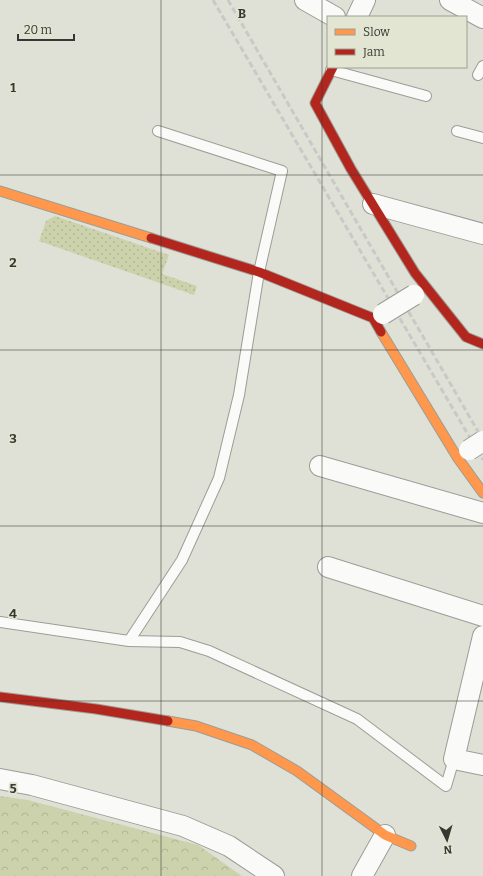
<svg xmlns="http://www.w3.org/2000/svg" width="483" height="876" font-family="Bitter,serif">
<style>
.forest{fill:url(#forest-crowns)}
.park{fill:url(#park-dots)}
.lines{fill:none;stroke-linecap:round;stroke-linejoin:round}
.lane-casing{stroke:#9c9d96;stroke-width:12}
.street-casing{stroke:#9c9d96;stroke-width:22}
.slow-casing{stroke:#9c9d96;stroke-width:11}
.jam-casing{stroke:#9c9d96;stroke-width:11}
.lane{stroke:#fafaf9;stroke-width:10}
.street{stroke:#fafaf9;stroke-width:20}
.slow{stroke:#ff974d;stroke-width:9}
.jam{stroke:#b3261e;stroke-width:9}
.rail{stroke:#c9cac7;stroke-width:3;stroke-dasharray:6 3;stroke-linecap:butt}
.street-bridge-casing{stroke:#9c9d96;stroke-width:22;stroke-linecap:butt}
.street-bridge{stroke:#fafaf9;stroke-width:20}
.grid{fill:none;stroke:#373831;stroke-width:1;stroke-opacity:0.55}
.grid-label{font-size:13px;text-anchor:middle;font-weight:bold;fill:#373831;stroke:#e2e5d2;stroke-width:3.5;stroke-linejoin:round;paint-order:stroke}
</style>
<defs>
<pattern id="forest-crowns" width="20" height="18" patternUnits="userSpaceOnUse"><rect width="20" height="18" fill="#ccd2ac"/><path d="M2 6a3 3 0 1 1 6 0M12 15a3 3 0 1 1 6 0" fill="none" stroke="#b0b594"/></pattern>
<pattern id="park-dots" width="8" height="8" patternUnits="userSpaceOnUse"><rect width="8" height="8" fill="#ccd2ac"/><path d="M2 2h.1M6 6h.1" fill="none" stroke="#b0b594" stroke-width="1.8" stroke-linecap="round"/></pattern>
</defs>
<rect width="100%" height="100%" fill="#dfe1d6"/>
<!-- forest -->
<path class="forest" d="M 0,796 L 28,800 L 198,845 L 242,876 L 0,876 Z"/>
<!-- park -->
<path class="park" d="M 55,216 L 169,255 L 162,274 L 197,286 L 194,295 L 39,241 L 46,221 Z"/>
<g class="lines">
<defs>
<path id="lane" d="M 331,70 L 426,96
M 478,75 L 483,66
M 457,131 L 483,138
M 0,622 L 129,641 L 180,642 L 209,651 L 357,719 L 446,786 L 454,759
M 129,641 L 182,560 L 219,478 L 239,395 L 259,272 L 282,171 L 158,131"/>
<path id="street" d="M 305,0 L 335,17
M 450,0 L 483,18
M 357,17 L 365,0
M 373,204 L 483,234
M 320,466 L 483,513
M 328,567 L 483,616
M 483,636 L 454,759 L 483,765
M 0,779 L 32,785 L 183,826 L 229,846 L 274,876
M 362,876 L 385,835"/>
<path id="slow" d="M 0,191 L 151,238
M 381,332 L 457,457 L 483,493
M 168,721 L 196,726 L 252,745 L 297,771 L 385,835 L 411,846"/>
<path id="jam" d="M 333,67 L 315,103 L 351,169 L 415,273 L 466,337 L 483,344
M 151,238 L 259,272 L 373,318 L 381,332
M 0,697 L 96,709 L 168,721"/>
</defs>
<!-- lane casing -->
<use href="#lane" class="lane-casing"/>
<!-- street casing -->
<use href="#street" class="street-casing"/>
<!-- slow casing -->
<use href="#slow" class="slow-casing"/>
<!-- jam casing -->
<use href="#jam" class="jam-casing"/>
<!-- lane -->
<use href="#lane" class="lane"/>
<!-- street -->
<use href="#street" class="street"/>
<!-- slow -->
<use href="#slow" class="slow"/>
<!-- jam -->
<use href="#jam" class="jam"/>
<!-- rail -->
<path class="rail" d="M 213,0 L 483,460
M 228,0 L 483,440"/>
<defs>
<path id="street-bridge" d="M 383,314 L 414,295
M 469,450 L 483,441"/>
</defs>
<!-- street-bridge casing -->
<use href="#street-bridge" class="street-bridge-casing"/>
<!-- street-bridge -->
<use href="#street-bridge" class="street-bridge"/>
</g>
<!-- grid -->
<path class="grid" d="M 161,0 L 161,876M 322,0 L 322,876M 0,175 L 483,175M 0,350 L 483,350M 0,526 L 483,526M 0,701 L 483,701"/>
<g class="grid-label">
<text x="242" y="18">B</text>
<text x="13" y="92">1</text>
<text x="13" y="267">2</text>
<text x="13" y="443">3</text>
<text x="13" y="618">4</text>
<text x="13" y="793">5</text>
</g>
<!-- legend -->
<rect x="327" y="16" width="140" height="52" fill="#e2e5d2" stroke="#9ea092"/>
<rect x="335" y="29" width="20" height="6" fill="#ff974d" stroke="#9ea092"/>
<text x="363" y="36" font-size="12" fill="#373831">Slow</text>
<rect x="335" y="49" width="20" height="6" fill="#b3261e" stroke="#9ea092"/>
<text x="363" y="56" font-size="12" fill="#373831">Jam</text>
<!-- north arrow -->
<g transform="translate(447 840) rotate(175)" stroke="#e2e5d2" stroke-width="3" paint-order="stroke">
<path d="M0-3L7 15L0 10L-7 15Z" fill="#373831"/>
<text y="-6" font-size="11" font-weight="bold" text-anchor="middle" fill="#373831">N</text>
</g>
<!-- scale -->
<path d="M18 34v6h56v-6" fill="none" stroke="#373831" stroke-width="2"/>
<text x="24" y="34" font-size="12" fill="#373831" stroke="#e2e5d2" stroke-width="3" paint-order="stroke">20 m</text>
</svg>
